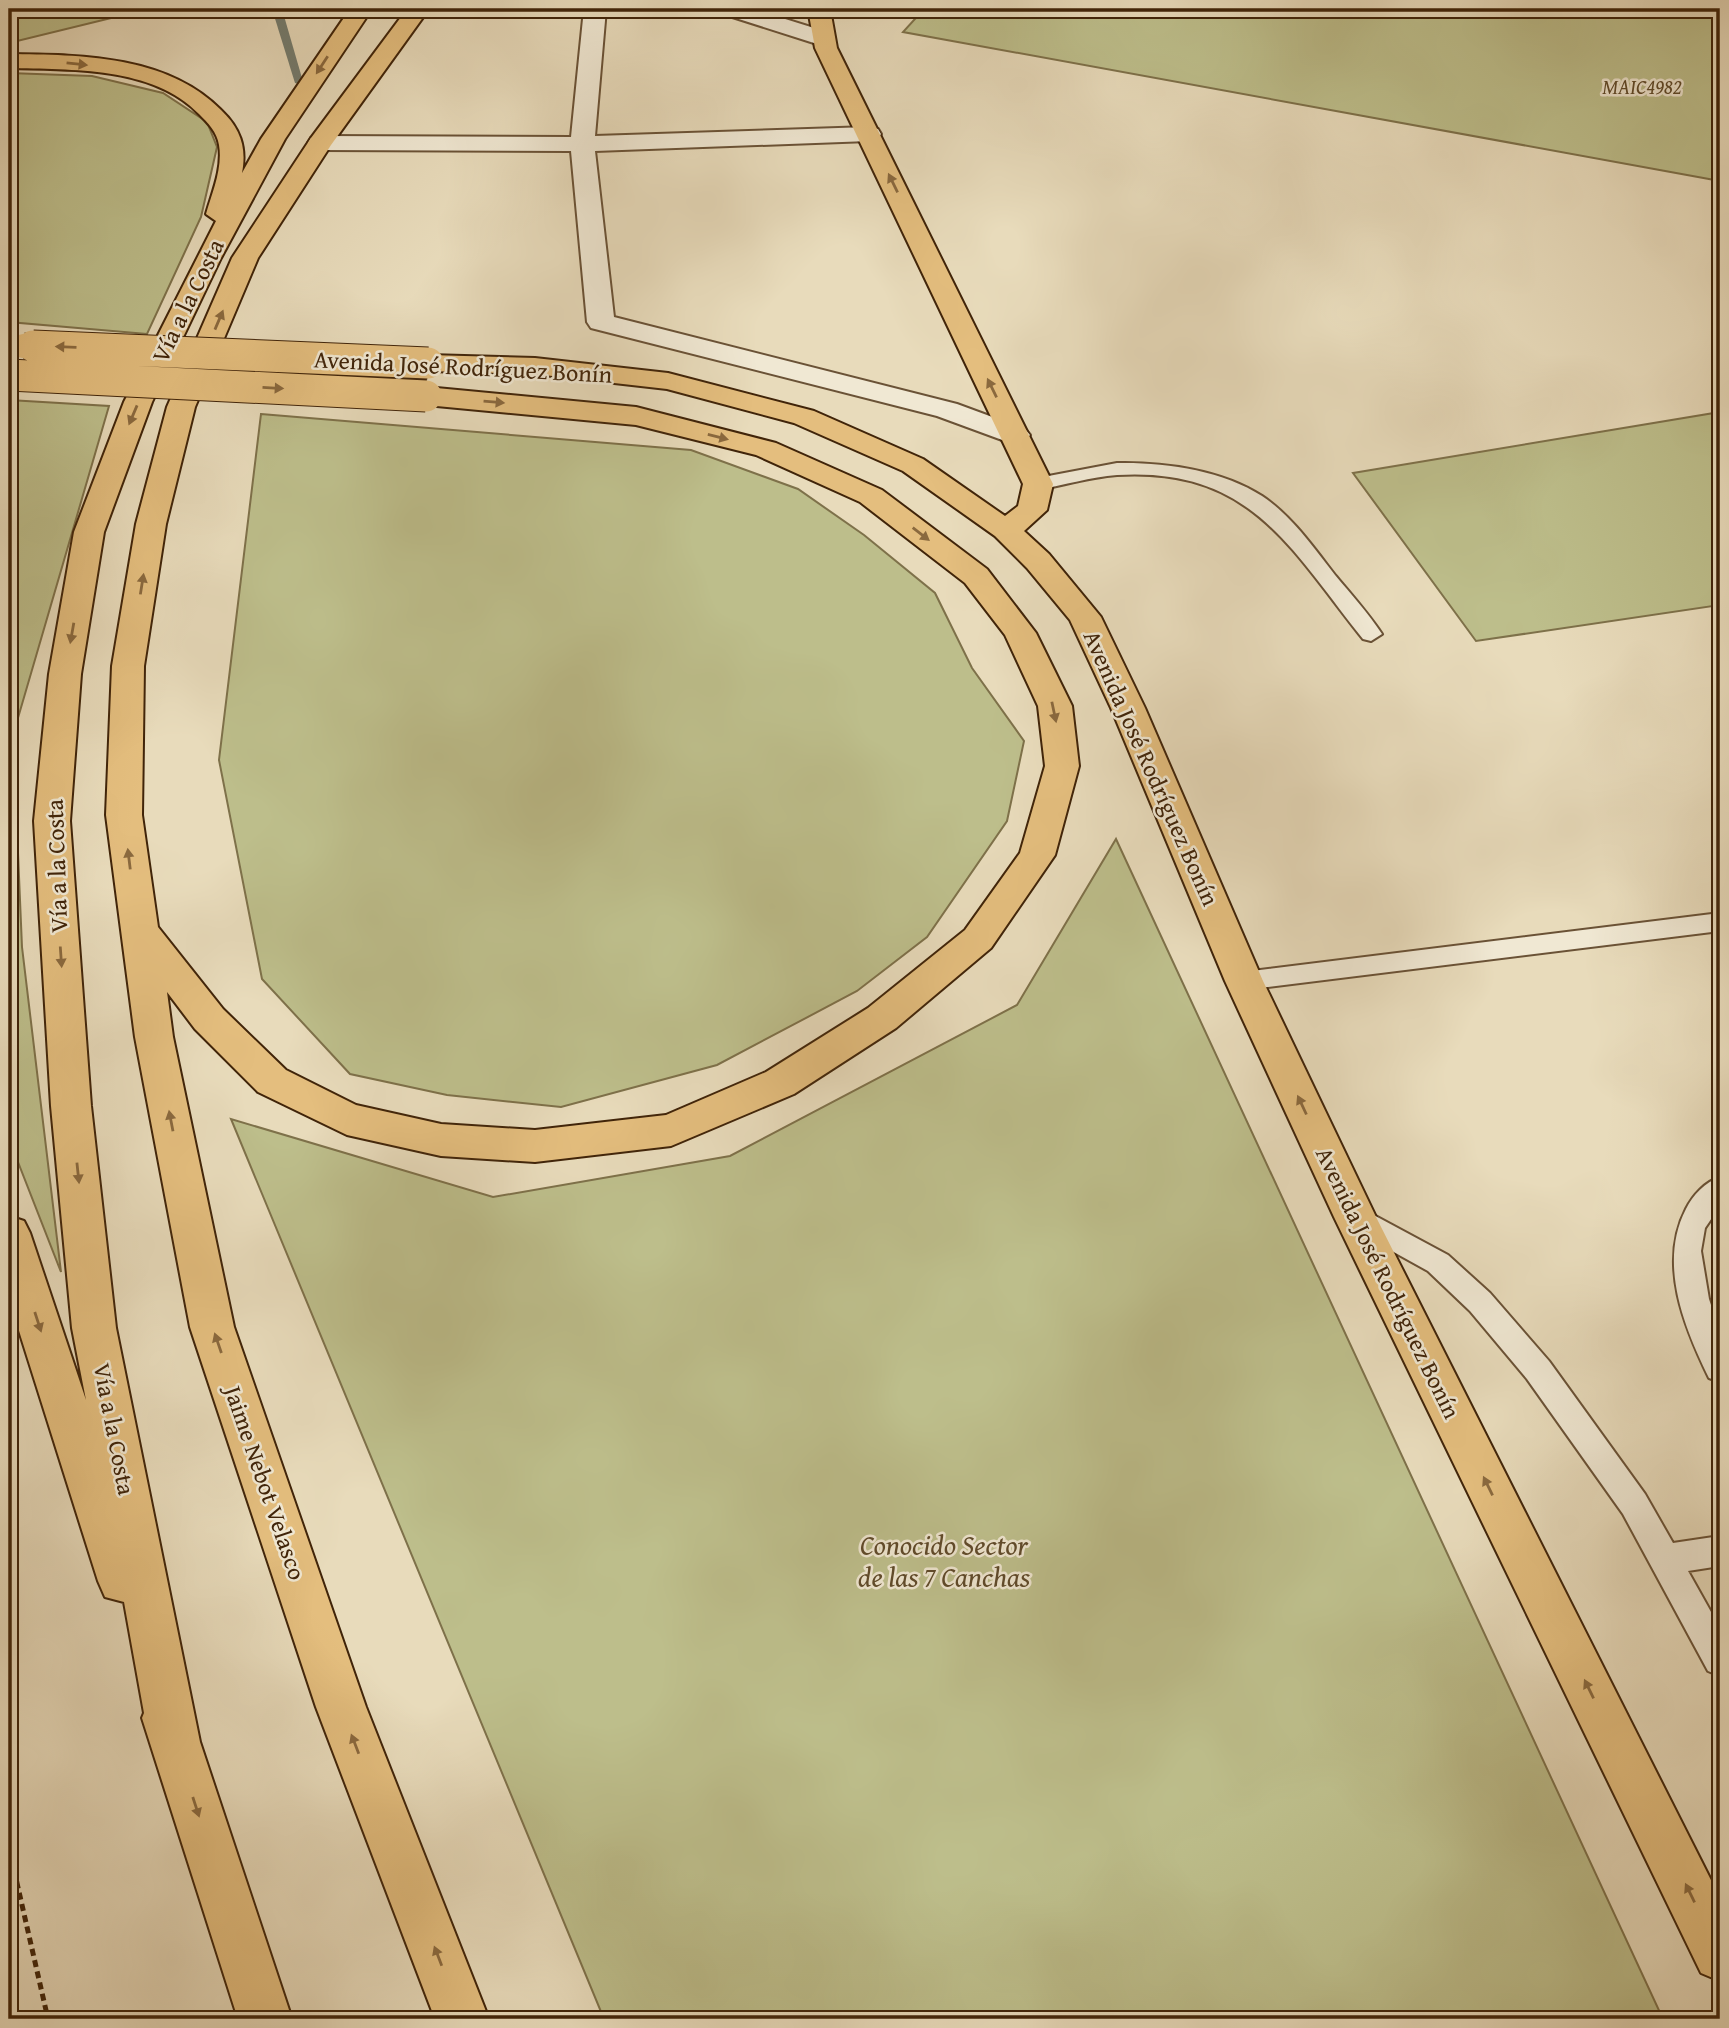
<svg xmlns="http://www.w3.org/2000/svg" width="1729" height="2028" font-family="'Gentium Book Plus',serif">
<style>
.green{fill:#bdbe8b;stroke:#7e714a;stroke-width:2}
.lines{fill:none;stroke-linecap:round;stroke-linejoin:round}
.stream{fill:#757e71;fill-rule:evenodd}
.lane-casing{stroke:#6a5236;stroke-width:4}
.street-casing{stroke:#6a5236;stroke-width:4}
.primary-casing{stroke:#402409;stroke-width:4}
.path{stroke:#402409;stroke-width:5;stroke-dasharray:7 4.5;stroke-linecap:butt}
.lane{fill:#f0e8d3;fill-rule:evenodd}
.street{fill:#f0e8d3;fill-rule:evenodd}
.primary{fill:#e4be7e;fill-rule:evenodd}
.primary-bridge-far1-casing{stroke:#402409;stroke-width:27;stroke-linecap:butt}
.primary-bridge-casing{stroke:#402409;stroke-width:33;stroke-linecap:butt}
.primary-bridge-far1{stroke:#e4be7e;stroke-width:24}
.primary-bridge{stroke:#e4be7e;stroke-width:31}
.oneway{fill:#8a693e}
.labels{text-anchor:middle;stroke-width:5;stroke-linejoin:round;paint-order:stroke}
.far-park-label{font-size:21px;font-style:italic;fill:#5f4a2a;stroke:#f0e8d3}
.street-label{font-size:24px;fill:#402409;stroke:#f0e8d3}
.near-park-label{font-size:28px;font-style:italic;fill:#5f4a2a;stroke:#f0e8d3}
</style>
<rect width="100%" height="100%" fill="#e8dbbb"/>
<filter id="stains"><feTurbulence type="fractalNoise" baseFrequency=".00286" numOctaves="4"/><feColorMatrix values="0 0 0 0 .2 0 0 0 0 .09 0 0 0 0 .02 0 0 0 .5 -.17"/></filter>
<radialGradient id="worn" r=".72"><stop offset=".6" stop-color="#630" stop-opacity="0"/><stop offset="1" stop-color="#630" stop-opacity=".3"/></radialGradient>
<!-- green -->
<path class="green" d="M 9,9 L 148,9 L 9,43 Z
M 924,9 L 1720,9 L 1720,181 L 903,32 Z
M 9,73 L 92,76 L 163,93 L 207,122 L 217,147 L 201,217 L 147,334 L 9,322 Z
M 9,400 L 109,406 L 13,735 L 22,947 L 61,1272 L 9,1139 Z
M 1720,412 L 1720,605 L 1476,641 L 1353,473 Z
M 261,414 L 691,450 L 798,489 L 864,535 L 935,593 L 972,668 L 1024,741 L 1007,821 L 927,937 L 857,991 L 717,1065 L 561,1107 L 447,1095 L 350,1074 L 262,979 L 219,760 Z
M 1116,839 L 1663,2019 L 604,2019 L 231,1119 L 493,1197 L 730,1156 L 1017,1005 Z"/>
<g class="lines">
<!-- stream -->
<path class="stream" d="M 272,9 L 282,9 L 304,85 L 295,83 Z"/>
<defs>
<path id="lane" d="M 1117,463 C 1164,462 1222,470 1262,496 C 1291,515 1314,548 1335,575 C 1351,594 1368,613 1382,634 L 1371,641 L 1363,639 C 1290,548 1251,467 1117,475 C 1091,477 1064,485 1038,490 L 1028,484 L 1038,478 Z
M 1720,913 L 1720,931 L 1244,990 L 1235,988 L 1231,981 L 1235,974 L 1244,972 Z
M 1720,1177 L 1720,1206 L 1705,1228 L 1701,1251 L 1709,1299 L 1720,1332 L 1720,1382 L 1709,1378 C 1684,1327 1658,1263 1686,1209 C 1693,1195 1705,1182 1720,1177 Z
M 1355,1205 L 1448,1255 L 1490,1293 L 1549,1361 L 1645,1494 L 1673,1543 L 1720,1536 L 1720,1566 L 1688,1571 L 1720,1628 L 1720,1676 L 1708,1671 L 1623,1514 L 1527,1379 L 1470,1311 L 1428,1271 L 1345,1225 L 1341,1217 L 1345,1209 Z"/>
<path id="street" d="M 584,9 L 606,9 L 595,136 L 869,127 L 878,129 L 881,134 L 878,139 L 869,141 L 595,151 L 614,317 L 957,404 L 1025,429 L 1030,435 L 1025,441 L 1015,444 L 1005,441 L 937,416 L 591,328 L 587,322 L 571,151 L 320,150 L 311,148 L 308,143 L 311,138 L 320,136 L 571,137 Z
M 720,9 L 753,9 L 830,33 L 833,38 L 830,43 L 814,43 L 723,14 Z"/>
<path id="primary" d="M 350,9 L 372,9 L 285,139 L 221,258 L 152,402 L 104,532 L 81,674 L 70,821 L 91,1106 L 116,1328 L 200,1742 L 292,2019 L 238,2019 L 142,1718 L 144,1713 L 124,1602 L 105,1597 L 98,1581 L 9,1299 L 9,1216 L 24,1221 L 30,1233 L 86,1400 L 72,1328 L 51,1106 L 34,821 L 49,674 L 74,532 L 124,402 L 216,221 L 206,214 C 212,193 223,168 219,145 C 217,132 208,123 199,114 C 152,66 72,70 9,68 L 9,54 C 81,55 167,55 221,110 C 240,128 247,147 242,173 L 261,139 Z
M 407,9 L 429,9 L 331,145 L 258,258 L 195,407 L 166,524 L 144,666 L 142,815 L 158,927 L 223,1009 L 286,1070 L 356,1105 L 441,1124 L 535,1130 L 666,1115 L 766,1072 L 868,1008 L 965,930 L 1020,853 L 1045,766 L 1038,706 L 1005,635 L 965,583 L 860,502 L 756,455 L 636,425 L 426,405 L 416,402 L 412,396 L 416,390 L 426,387 L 636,407 L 776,443 L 882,490 L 987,569 L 1036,633 L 1072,706 L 1079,766 L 1055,855 L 991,948 L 896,1028 L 794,1094 L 671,1146 L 535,1162 L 441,1156 L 347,1135 L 258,1092 L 195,1029 L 167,992 L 173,1037 L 234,1327 L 366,1707 L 489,2019 L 435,2019 L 316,1707 L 190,1327 L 135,1037 L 106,815 L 112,666 L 136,524 L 167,407 L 232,258 L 311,138 Z
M 808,9 L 830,9 L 837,48 L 1053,484 L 1047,510 L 1024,531 L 1049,554 L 1101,617 L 1145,708 L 1263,981 L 1376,1217 L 1720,1898 L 1720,1981 L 1701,1973 L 1334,1217 L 1225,981 L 1111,708 L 1070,620 L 1027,568 L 995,536 L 903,471 L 794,423 L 667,389 L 535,374 L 428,371 L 418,369 L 414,363 L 418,357 L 428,355 L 535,358 L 668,373 L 814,411 L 923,459 L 1005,516 L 1018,506 L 1023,484 L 815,48 Z"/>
</defs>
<!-- lane casing -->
<use href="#lane" class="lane-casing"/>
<!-- street casing -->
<use href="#street" class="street-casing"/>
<!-- primary casing -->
<use href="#primary" class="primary-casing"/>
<!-- path -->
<path class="path" d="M 9,1848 L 48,2019"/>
<!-- lane -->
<use href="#lane" class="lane"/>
<!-- street -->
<use href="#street" class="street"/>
<!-- primary -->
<use href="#primary" class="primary"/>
<defs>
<path id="primary-bridge-far1" d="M 24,346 L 75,348"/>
<path id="primary-bridge" d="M 33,346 L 428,363
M 9,375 L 426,396"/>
</defs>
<!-- primary-bridge-far1 casing -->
<use href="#primary-bridge-far1" class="primary-bridge-far1-casing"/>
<!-- primary-bridge casing -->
<use href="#primary-bridge" class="primary-bridge-casing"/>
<!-- primary-bridge-far1 -->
<use href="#primary-bridge-far1" class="primary-bridge-far1"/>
<!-- primary-bridge -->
<use href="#primary-bridge" class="primary-bridge"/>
</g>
<!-- one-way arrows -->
<defs><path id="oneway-solid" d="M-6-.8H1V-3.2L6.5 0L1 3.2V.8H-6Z" transform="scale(1.75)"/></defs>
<g class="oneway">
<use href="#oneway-solid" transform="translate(77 64) rotate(6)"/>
<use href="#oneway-solid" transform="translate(322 65) rotate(123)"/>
<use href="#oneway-solid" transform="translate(893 183) rotate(-116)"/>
<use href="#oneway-solid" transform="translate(219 320) rotate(-67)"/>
<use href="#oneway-solid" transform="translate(66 347) rotate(-178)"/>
<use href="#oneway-solid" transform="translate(273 388) rotate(3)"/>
<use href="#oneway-solid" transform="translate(992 388) rotate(-116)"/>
<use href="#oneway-solid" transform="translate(494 402) rotate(5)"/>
<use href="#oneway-solid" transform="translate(133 415) rotate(113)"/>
<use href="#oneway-solid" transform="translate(718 437) rotate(14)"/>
<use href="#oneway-solid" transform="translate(921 534) rotate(38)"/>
<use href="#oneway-solid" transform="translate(142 584) rotate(-81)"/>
<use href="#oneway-solid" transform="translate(72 633) rotate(100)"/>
<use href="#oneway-solid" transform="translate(1054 712) rotate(78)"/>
<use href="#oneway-solid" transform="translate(129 859) rotate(-97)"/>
<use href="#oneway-solid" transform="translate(61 957) rotate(86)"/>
<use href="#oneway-solid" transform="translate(1302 1105) rotate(-115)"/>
<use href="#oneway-solid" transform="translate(171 1121) rotate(-101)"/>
<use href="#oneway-solid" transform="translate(78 1173) rotate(84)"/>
<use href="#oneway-solid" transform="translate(38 1322) rotate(72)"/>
<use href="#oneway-solid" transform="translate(218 1343) rotate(-109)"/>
<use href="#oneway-solid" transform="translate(1488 1486) rotate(-116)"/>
<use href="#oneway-solid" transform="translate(1589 1689) rotate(-116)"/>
<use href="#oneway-solid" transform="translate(355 1744) rotate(-111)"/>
<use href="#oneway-solid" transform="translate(196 1807) rotate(72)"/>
<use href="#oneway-solid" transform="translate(1690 1893) rotate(-116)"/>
<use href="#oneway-solid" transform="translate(438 1956) rotate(-111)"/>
</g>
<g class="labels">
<!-- far-park labels -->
<g class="far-park-label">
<text x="1642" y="94">MAIC4982</text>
</g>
<!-- street labels -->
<g class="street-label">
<text transform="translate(188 301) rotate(-64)" y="8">Vía a la Costa</text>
<text transform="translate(463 367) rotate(3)" y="8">Avenida José Rodríguez Bonín</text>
<text transform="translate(1151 768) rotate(66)" y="8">Avenida José Rodríguez Bonín</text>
<text transform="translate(57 866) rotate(-92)" y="8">Vía a la Costa</text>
<text transform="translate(1388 1283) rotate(64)" y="8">Avenida José Rodríguez Bonín</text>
<text transform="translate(114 1429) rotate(79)" y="8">Vía a la Costa</text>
<text transform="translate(265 1483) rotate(71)" y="8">Jaime Nebot Velasco</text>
</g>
<!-- near-park labels -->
<g class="near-park-label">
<text x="944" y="1555">Conocido Sector<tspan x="944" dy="32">de las 7 Canchas</tspan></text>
</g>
</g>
<!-- margin -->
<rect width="1729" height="2028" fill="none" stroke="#e8dbbb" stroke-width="35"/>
<rect x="10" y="10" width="1708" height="2007" fill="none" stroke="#402409" stroke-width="3.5"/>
<rect x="18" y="18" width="1694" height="1993" fill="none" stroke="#402409" stroke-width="2"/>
<rect width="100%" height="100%" filter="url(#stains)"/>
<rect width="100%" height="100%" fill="url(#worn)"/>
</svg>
